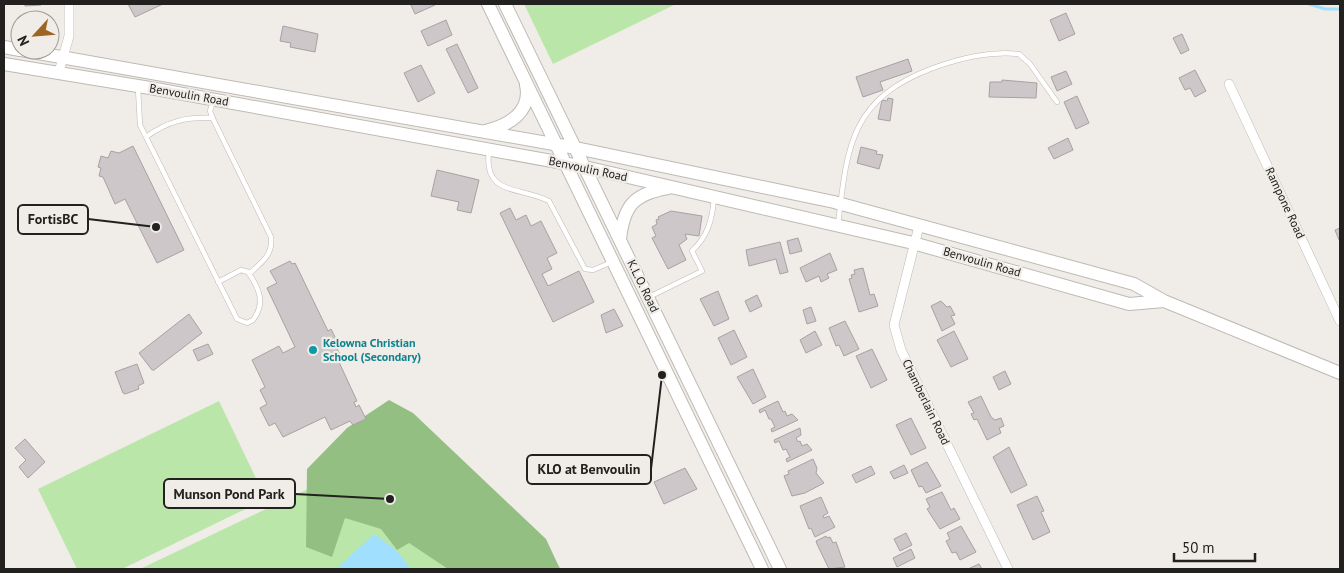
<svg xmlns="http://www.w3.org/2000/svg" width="1344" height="573" font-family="'PT Sans',sans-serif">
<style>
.green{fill:#bae7a9}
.forest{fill:#94bf82}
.water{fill:#a1dfff}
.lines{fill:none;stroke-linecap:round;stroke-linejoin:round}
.stream{stroke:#a1dfff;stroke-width:3}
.building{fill:#cec7ca;stroke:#a7a1a4}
.lane-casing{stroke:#bebab5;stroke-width:5.5}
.street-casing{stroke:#bebab5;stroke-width:10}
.secondary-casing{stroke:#bebab5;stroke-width:14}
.lane{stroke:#fff;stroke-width:4.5}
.street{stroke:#fff;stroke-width:9}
.secondary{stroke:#fff;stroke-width:12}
.culture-dot{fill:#0f9aa8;stroke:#f0ece7;stroke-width:2}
.labels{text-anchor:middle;stroke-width:4.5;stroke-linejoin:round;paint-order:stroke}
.street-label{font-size:12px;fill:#22211f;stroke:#f0ece7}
.culture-label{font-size:12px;font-weight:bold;fill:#0d838f;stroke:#f0ece7;text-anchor:start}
.leader{fill:none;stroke:#22211f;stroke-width:2}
.callout-dot{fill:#22211f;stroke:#f0ece7;stroke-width:2}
.callout{fill:#f0ece7;stroke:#22211f;stroke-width:2}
.callout-label{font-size:14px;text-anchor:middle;font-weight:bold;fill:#22211f}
</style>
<rect width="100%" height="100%" fill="#f0ece7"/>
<!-- green -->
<path class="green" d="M 524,4 L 676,4 L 553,64 Z
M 219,401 L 266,499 L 122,569 L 77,569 L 38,489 Z
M 396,447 L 541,541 L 561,569 L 140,569 Z"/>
<!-- forest -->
<path class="forest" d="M 389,400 L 413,413 L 546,539 L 560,569 L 448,569 L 409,543 L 397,550 L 381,529 L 345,518 L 332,557 L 306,547 L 307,469 L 347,428 Z"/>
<!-- water -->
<path class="water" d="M 374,534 L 396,550 L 411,569 L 336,569 Z"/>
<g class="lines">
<!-- stream -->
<path class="stream" d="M 1309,4 L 1325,9 L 1340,9"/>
</g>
<!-- building -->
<path class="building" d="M 25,4 L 41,4 L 41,5 L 25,6 Z
M 128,4 L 163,4 L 135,17 Z
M 414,4 L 434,4 L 435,5 L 415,14 L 411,5 Z
M 1066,13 L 1075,34 L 1059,41 L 1050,20 Z
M 446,20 L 452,35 L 428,46 L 421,31 Z
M 283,26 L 318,34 L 315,52 L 290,47 L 291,43 L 280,41 Z
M 1182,34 L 1189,50 L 1181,54 L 1173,38 Z
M 457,44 L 478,88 L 468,93 L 446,49 Z
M 908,59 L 912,71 L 880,82 L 883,90 L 863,97 L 856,77 Z
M 421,65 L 435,93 L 418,102 L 404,73 Z
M 1195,70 L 1206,91 L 1195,97 L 1190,88 L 1185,90 L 1179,78 Z
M 1066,71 L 1072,84 L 1057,91 L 1051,77 Z
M 1002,80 L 1037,83 L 1036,98 L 989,97 L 990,82 L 1002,82 Z
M 1077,96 L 1089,123 L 1076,129 L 1064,102 Z
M 888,98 L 893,99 L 890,121 L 878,119 L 882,100 L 887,101 Z
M 1068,138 L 1073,150 L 1054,159 L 1048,148 Z
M 133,146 L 184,250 L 157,263 L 125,199 L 115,204 L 103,177 L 99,176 L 101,168 L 98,167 L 101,156 L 108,158 L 111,151 L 119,153 Z
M 861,147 L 877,151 L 876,154 L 883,155 L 879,169 L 857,163 Z
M 437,170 L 479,180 L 471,213 L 457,210 L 459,202 L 431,196 Z
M 510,208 L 516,220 L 526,215 L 531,226 L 541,221 L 557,253 L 547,258 L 552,269 L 542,274 L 548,286 L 579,271 L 594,302 L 553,322 L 500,213 Z
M 671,211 L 702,216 L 699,236 L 685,234 L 687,239 L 679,245 L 686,260 L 668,269 L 652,238 L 656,236 L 652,227 L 657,224 L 656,220 L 659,219 L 658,217 Z
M 1340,228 L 1340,239 L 1339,240 L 1335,230 Z
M 798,238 L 802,251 L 790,254 L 787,241 Z
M 780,242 L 788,272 L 780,274 L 776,259 L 749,266 L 746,250 Z
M 830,253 L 837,270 L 827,274 L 829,278 L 821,282 L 819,276 L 806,282 L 800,268 Z
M 290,261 L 292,264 L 295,263 L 328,331 L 331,329 L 338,343 L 335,345 L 342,358 L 338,360 L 357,401 L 354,402 L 356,407 L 359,405 L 366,419 L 353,425 L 350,421 L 331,430 L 325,417 L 283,437 L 275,423 L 269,426 L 260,408 L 267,404 L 260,390 L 265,387 L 252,360 L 279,346 L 283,353 L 295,347 L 267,288 L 277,283 L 270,271 Z
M 863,268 L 870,295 L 874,294 L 878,306 L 859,312 L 849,279 L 852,278 L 851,275 L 855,274 L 854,270 Z
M 718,291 L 729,319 L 714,326 L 700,299 Z
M 757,295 L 762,306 L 750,312 L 745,301 Z
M 941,301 L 947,307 L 950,306 L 955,315 L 951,316 L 955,324 L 942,331 L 931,306 Z
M 811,307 L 816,321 L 807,324 L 803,310 Z
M 614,309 L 623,326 L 606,333 L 601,315 Z
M 189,314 L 202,333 L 154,370 L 152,370 L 139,353 Z
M 845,321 L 859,349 L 844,356 L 839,345 L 836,346 L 829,328 Z
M 734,330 L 747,357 L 731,365 L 718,338 Z
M 815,331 L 822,345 L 806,353 L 800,340 Z
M 954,331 L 968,359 L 951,367 L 937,340 Z
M 208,344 L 213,354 L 198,361 L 193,350 Z
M 872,349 L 887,380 L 871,388 L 856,356 Z
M 137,364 L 144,383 L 138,386 L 139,389 L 125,394 L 123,393 L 115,372 Z
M 753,369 L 766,397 L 753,404 L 737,377 Z
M 1005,371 L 1011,384 L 999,390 L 993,377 Z
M 981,396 L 991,417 L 995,420 L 1001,418 L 1004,426 L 999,428 L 1001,433 L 987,440 L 977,419 L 974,420 L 971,414 L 974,413 L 968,402 Z
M 778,401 L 783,412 L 785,411 L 787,416 L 792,414 L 798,420 L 772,432 L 771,429 L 775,427 L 771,419 L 769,419 L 765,410 L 760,413 L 759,410 Z
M 911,418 L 926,448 L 911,455 L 896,425 Z
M 800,428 L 801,435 L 796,438 L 798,442 L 800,441 L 802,446 L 807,444 L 812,450 L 787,462 L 786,459 L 790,457 L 786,449 L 783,450 L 779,441 L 775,443 L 774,440 Z
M 25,439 L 45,462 L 28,478 L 19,467 L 26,460 L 15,448 Z
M 1009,447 L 1027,485 L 1011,493 L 993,457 Z
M 813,459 L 817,468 L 816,473 L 824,483 L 805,493 L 792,496 L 784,476 L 789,474 L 788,471 Z
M 927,462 L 941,486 L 926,493 L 922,486 L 919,487 L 911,470 Z
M 904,465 L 908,473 L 894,479 L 890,472 Z
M 871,466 L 875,474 L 856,483 L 852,475 Z
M 685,468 L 697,489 L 664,504 L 654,482 Z
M 942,492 L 951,510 L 954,508 L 960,519 L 940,529 L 927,509 L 930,507 L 926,499 Z
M 1037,496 L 1044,511 L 1041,512 L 1050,532 L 1033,540 L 1017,505 Z
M 821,497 L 828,513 L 823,516 L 824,518 L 829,516 L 835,527 L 815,537 L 811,528 L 809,529 L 800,506 Z
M 961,526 L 976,552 L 960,560 L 956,552 L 952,553 L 946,541 L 950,539 L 947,533 Z
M 906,533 L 912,545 L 900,551 L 894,539 Z
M 826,536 L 827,538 L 830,537 L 833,543 L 836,542 L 845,567 L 829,569 L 817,544 L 816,541 Z
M 911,549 L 915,558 L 897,567 L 893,558 Z
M 979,564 L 982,569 L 968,569 Z"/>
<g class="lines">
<defs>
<path id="lane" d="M 138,88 L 140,125 L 237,319 L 247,323 L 253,320 C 266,303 259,288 248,272 L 241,270 L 218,282
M 213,101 L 210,111 L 214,121 L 271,237 C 273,255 262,262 249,274
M 146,137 C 168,121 186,117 213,118
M 489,151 C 483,196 519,186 549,201 L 585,269 L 593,270 L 612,262
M 838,225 C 847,147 850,99 933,68 C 961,58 989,51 1019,54 L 1030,64 L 1057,102
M 649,297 L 702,271 L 692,251 C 708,236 712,220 714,199"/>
<path id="street" d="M 59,72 L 69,36 L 69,4
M 1229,84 L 1340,321
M 919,226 L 894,325 L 901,350 L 1008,569"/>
<path id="secondary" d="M 488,4 L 762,569
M 505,4 L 780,569
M 4,47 L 20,50
M 21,50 L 576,148 L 834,202 L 1134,284 L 1164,301 L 1340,373
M 4,64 L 150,88 L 585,167 L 913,243 L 1129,304 L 1164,301
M 485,131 C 508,126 532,112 526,85
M 620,239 C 624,205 634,194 668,188"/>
</defs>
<!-- lane casing -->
<use href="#lane" class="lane-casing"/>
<!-- street casing -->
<use href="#street" class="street-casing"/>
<!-- secondary casing -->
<use href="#secondary" class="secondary-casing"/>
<!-- lane -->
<use href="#lane" class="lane"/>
<!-- street -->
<use href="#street" class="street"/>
<!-- secondary -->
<use href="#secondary" class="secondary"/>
</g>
<!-- markers -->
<circle class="culture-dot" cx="313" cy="350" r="5"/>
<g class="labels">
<!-- street labels -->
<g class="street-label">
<text transform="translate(189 95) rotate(10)" y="4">Benvoulin Road</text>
<text transform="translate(588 169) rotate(12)" y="4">Benvoulin Road</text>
<text transform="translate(1285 203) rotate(65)" y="4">Rampone Road</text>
<text transform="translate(982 262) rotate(16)" y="4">Benvoulin Road</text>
<text transform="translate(643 286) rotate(64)" y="4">K.L.O. Road</text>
<text transform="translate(926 402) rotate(64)" y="4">Chamberlain Road</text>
</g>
<!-- culture labels -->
<g class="culture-label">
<text x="323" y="347">Kelowna Christian<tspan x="323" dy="14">School (Secondary)</tspan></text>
</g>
</g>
<!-- callouts -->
<path class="leader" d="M156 227L88 219M662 375L651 469M390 499L295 494"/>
<g class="callout-dot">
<circle cx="156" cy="227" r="5"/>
<circle cx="662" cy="375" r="5"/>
<circle cx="390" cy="499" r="5"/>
</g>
<g class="callout">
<rect x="18" y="205" width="70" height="29" rx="5"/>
<rect x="527" y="455" width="124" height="29" rx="5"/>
<rect x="164" y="479" width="131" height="29" rx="5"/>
</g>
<g class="callout-label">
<text x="53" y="224">FortisBC</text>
<text x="589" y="474">KLO at Benvoulin</text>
<text x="229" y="499">Munson Pond Park</text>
</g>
<!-- border -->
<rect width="1344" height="573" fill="none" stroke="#22211f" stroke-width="10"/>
<!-- north arrow -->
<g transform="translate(35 35) rotate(244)"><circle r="24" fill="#f0ece7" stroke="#9e9b97"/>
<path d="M0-4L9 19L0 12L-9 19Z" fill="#9e6423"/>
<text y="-8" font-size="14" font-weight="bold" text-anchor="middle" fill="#22211f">N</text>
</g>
<!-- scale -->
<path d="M1174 553v8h81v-8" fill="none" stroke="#22211f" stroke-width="2.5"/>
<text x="1182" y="553" font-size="15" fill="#22211f" stroke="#f0ece7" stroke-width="4" paint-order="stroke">50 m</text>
</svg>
